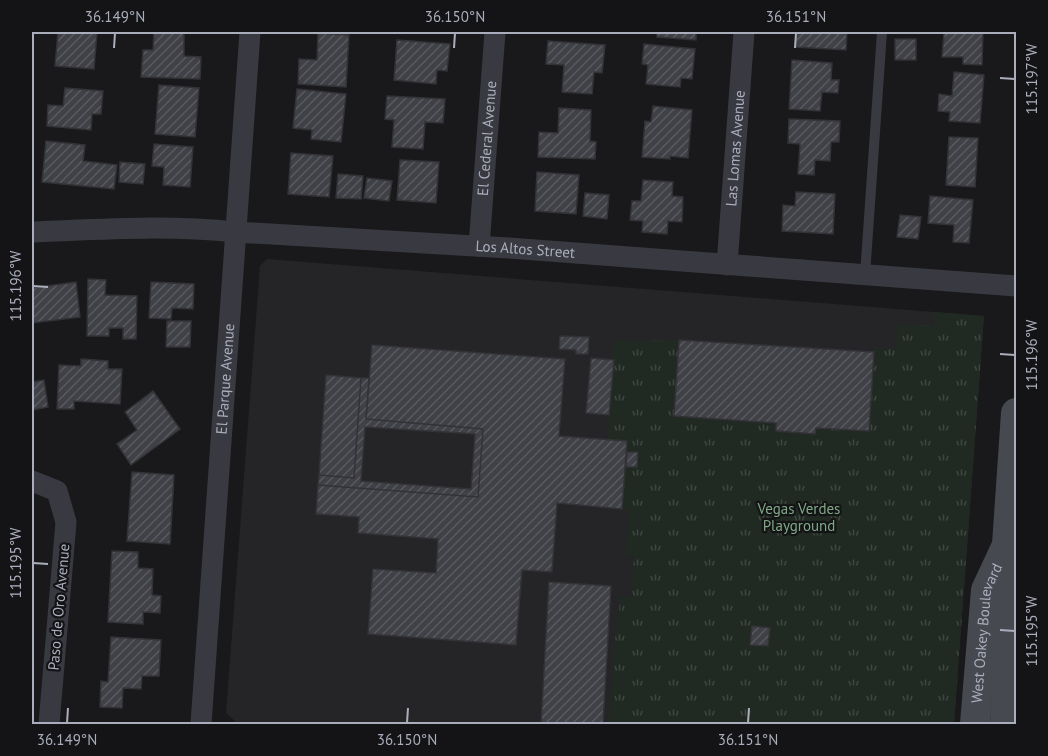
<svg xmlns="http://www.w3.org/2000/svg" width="1048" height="756" font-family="'PT Sans',sans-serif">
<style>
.built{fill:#252528}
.park{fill:url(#park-tufts)}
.building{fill:url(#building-hatch);stroke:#333237;stroke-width:1.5;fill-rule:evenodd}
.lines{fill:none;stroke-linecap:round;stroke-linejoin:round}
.lane{stroke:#393a41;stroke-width:10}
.street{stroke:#393a41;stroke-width:21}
.secondary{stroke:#474951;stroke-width:30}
.ticks{fill:none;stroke:#aaaebc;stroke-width:2}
.labels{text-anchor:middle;stroke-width:4.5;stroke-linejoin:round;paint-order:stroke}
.street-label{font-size:15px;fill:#aaaebc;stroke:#141416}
.park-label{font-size:15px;fill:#7fa986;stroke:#141416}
.neatline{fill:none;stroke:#aaaebc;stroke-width:2}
.ticks-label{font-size:15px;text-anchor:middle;fill:#aaaebc}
</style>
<defs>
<pattern id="park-tufts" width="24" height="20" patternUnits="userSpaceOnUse" patternTransform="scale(1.5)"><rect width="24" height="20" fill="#202a22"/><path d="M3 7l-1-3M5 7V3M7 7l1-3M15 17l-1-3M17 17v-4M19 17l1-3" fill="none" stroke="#3e4640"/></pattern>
<pattern id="building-hatch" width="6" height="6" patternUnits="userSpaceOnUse" patternTransform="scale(1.5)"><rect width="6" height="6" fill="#404146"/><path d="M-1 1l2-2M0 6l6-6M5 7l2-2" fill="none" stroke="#595a5f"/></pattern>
</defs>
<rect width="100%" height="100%" fill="#19191b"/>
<!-- built -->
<path class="built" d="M 267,259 L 984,316 L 954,724 L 238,724 L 226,713 L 260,266 Z"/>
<!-- park -->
<path class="park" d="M 935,312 L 984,316 L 954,724 L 609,724 L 617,615 L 619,615 L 620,596 L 631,597 L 634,556 L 626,555 L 629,509 L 622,509 L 608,440 L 614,341 L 679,340 L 874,352 L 875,347 L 896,349 L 898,324 L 934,326 Z"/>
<!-- building -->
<path class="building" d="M 58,32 L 97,32 L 94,69 L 55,66 Z
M 154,32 L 184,32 L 184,56 L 201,57 L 200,79 L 141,77 L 143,50 L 153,50 Z
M 657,32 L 696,32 L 696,40 L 657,37 Z
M 796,32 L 847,32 L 846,50 L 795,47 Z
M 944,32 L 983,32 L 982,65 L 963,64 L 963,57 L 942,57 Z
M 318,33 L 349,35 L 346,87 L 298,84 L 299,59 L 317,60 Z
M 895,39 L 916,39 L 916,60 L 895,60 Z
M 397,40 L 450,44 L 447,71 L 437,70 L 436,84 L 394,80 Z
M 548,41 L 605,45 L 602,73 L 594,72 L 592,94 L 562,92 L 564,65 L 546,64 Z
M 644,44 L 695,49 L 692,79 L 681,78 L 680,87 L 646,84 L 648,65 L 642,64 Z
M 792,60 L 832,63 L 831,80 L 839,80 L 838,93 L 822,92 L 820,111 L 789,109 Z
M 954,72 L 984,75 L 980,123 L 949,121 L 950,112 L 938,111 L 939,94 L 952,96 Z
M 159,85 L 199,88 L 195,137 L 155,134 Z
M 65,88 L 103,91 L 101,114 L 92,114 L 91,130 L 47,126 L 48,105 L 63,106 Z
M 297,89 L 346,94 L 341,142 L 311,139 L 312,130 L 293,128 Z
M 387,96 L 445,99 L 443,123 L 425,122 L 423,149 L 392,147 L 394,120 L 385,119 Z
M 653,106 L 692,110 L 688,158 L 670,156 L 670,159 L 642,157 L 645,121 L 651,122 Z
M 559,108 L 591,110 L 590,141 L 596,142 L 595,159 L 538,157 L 539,132 L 558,133 Z
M 789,119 L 840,121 L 839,142 L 831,142 L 830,161 L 815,160 L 814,175 L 798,174 L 800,144 L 788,143 Z
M 949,137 L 978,138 L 975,187 L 946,185 Z
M 46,141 L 85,145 L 83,161 L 117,165 L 114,189 L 42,182 Z
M 154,144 L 193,147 L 190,187 L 163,185 L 164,167 L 152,166 Z
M 291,153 L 333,156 L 329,197 L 288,194 Z
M 400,160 L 439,162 L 436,203 L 397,200 Z
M 120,162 L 145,164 L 143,184 L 119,182 Z
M 537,172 L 579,175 L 576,214 L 535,211 Z
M 338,174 L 363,176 L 361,199 L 336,198 Z
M 367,178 L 392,181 L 389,201 L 364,198 Z
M 643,180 L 673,182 L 672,196 L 683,197 L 682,222 L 668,221 L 667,234 L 642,232 L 643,221 L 630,220 L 632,201 L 641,201 Z
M 796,192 L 835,194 L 833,234 L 782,231 L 783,205 L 795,206 Z
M 585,193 L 609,195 L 607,219 L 583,216 Z
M 930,196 L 973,200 L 969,243 L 953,242 L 954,225 L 928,223 Z
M 900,215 L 921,217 L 918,239 L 897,237 Z
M 88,279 L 106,280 L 105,295 L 137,296 L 136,339 L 123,339 L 123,328 L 109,328 L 109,336 L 87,336 Z
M 76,282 L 80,317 L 32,323 L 32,288 Z
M 151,282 L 194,284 L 193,309 L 172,308 L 171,319 L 149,318 Z
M 167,321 L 191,321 L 190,347 L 166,347 Z
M 560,336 L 589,337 L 588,354 L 576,354 L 576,350 L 559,349 Z
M 679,340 L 874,352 L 869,431 L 816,428 L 815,434 L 776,431 L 776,423 L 674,416 Z
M 372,345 L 565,359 L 559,436 L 627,441 L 622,509 L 557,503 L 552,572 L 522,570 L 516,645 L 368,634 L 373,569 L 436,573 L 438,539 L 358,533 L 359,517 L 316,514 L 318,485 L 478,497 L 483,429 L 366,419 Z
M 591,358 L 614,360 L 609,415 L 586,413 Z
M 81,359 L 108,361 L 108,369 L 122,369 L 120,404 L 74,401 L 74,409 L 57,409 L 59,365 L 81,366 Z
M 326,375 L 361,378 L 354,478 L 319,475 Z
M 361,378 L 369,378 L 366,419 L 483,429 L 478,497 L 318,485 L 319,475 L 354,478 ZM 365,427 L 475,434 L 471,489 L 361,481 Z
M 44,380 L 48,407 L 32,410 L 32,382 Z
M 153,391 L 180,429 L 131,465 L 117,444 L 137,430 L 125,412 Z
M 627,452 L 638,452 L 637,467 L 626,467 Z
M 132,472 L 174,475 L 170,544 L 127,541 Z
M 112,551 L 138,552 L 138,568 L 153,569 L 152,595 L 161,596 L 160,613 L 143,612 L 143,624 L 108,622 Z
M 549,582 L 611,586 L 603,724 L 541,724 Z
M 752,626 L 770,628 L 768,646 L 750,645 Z
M 111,637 L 161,640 L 159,676 L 142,676 L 141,689 L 123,688 L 122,708 L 100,707 L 101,681 L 108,682 Z"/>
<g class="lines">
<!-- lane -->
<path class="lane" d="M 865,275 L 882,32"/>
<!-- street -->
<g class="street">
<path id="s1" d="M 32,232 C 100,229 168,225 236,232 L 509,248 L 1016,286"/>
<path id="s2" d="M 479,246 L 495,32"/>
<path id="s3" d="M 727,265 L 744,32"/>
<path d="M 32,481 L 57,491 L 66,522 L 49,724"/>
<path id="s4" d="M 201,724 L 250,32"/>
</g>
<!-- secondary -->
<g class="secondary">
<path id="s5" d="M 975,724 L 986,590 L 1007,545"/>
<path d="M 1005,724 L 1014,586 L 1007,545 L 1016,413"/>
</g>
</g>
<!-- ticks -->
<path class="ticks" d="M 114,48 L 115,33M 454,48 L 455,33M 795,48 L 796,33M 1000,78 L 1015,79M 33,286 L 48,287M 1000,354 L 1015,355M 33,563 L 48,564M 1000,630 L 1015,631M 67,723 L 68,708M 407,723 L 408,708M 748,723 L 749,708"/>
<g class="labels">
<!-- street labels -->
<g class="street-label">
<text dy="5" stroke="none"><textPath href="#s2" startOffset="108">El Cederal Avenue</textPath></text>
<text dy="5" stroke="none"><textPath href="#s3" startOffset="117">Las Lomas Avenue</textPath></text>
<text dy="5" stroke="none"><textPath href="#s1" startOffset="494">Los Altos Street</textPath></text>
<text dy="5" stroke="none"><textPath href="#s4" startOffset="346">El Parque Avenue</textPath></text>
<text transform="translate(59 607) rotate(-85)" y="5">Paso de Oro Avenue</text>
<text dy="5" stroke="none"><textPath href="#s5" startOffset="92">West Oakey Boulevard</textPath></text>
</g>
<!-- park labels -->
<g class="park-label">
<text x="799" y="514">Vegas Verdes<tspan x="799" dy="17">Playground</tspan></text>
</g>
</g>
<!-- border -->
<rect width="1048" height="756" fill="none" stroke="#141416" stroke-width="66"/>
<rect x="33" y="33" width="982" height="690" class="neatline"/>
<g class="ticks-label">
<text x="115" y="22">36.149°N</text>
<text x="455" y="22">36.150°N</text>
<text x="796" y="22">36.151°N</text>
<text transform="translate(1032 79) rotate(-90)" y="5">115.197°W</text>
<text transform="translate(16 286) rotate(-90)" y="5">115.196°W</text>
<text transform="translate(1032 355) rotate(-90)" y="5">115.196°W</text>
<text transform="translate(16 563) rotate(-90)" y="5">115.195°W</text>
<text transform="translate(1032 631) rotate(-90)" y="5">115.195°W</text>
<text x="67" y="745">36.149°N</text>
<text x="407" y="745">36.150°N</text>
<text x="748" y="745">36.151°N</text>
</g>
</svg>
